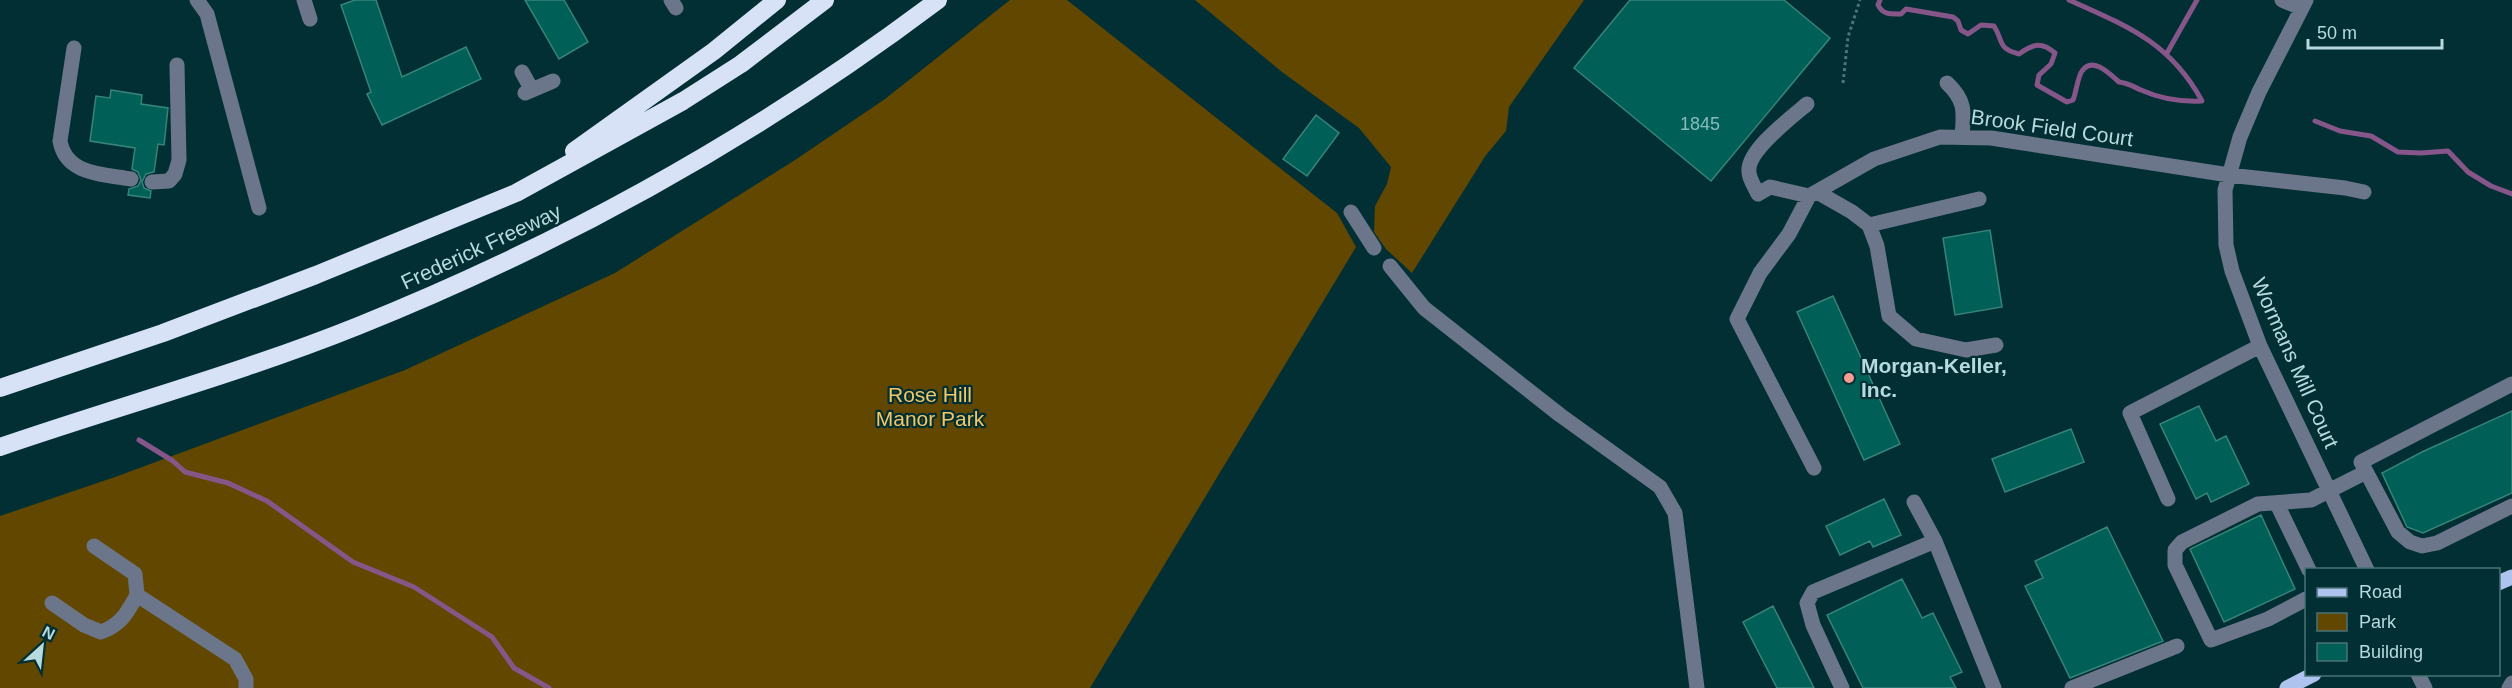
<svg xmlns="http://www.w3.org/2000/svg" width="2512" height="688" font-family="Arial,sans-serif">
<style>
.green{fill:#614700}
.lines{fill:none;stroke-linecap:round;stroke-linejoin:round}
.stream{stroke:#865689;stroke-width:5}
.building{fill:#005f57;stroke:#37847b;stroke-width:1.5}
.path{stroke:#4c7579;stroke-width:3;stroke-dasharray:3 3;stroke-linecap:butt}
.minor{stroke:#6b768a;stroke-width:15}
.major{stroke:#aec3ee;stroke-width:15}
.highway{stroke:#d7e2f7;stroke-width:18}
.poi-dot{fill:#f59c95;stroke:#022f33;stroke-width:2}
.labels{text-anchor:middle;stroke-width:4.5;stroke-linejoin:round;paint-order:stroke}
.number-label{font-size:18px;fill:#88bbbc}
.street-label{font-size:21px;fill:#b6dade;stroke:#022f33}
.poi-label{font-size:21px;font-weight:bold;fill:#b6dade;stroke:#022f33;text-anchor:start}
.park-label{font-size:21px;fill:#f4c766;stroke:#022f33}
</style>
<rect width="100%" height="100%" fill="#022f33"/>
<!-- green -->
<path class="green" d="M 1010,0 L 1067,0 L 1337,213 L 1356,247 L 1090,688 L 0,688 L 0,516 L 115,477 L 405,370 L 615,273 L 795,160 L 885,99 Z
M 1195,0 L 1584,0 L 1509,107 L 1506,131 L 1486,155 L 1412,273 L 1386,249 L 1374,232 L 1375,206 L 1387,184 L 1391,167 L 1359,128 L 1282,72 Z"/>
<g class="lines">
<!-- stream -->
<path class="stream" d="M 1880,0 L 1878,5 C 1883,15 1890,14 1901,14 L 1906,9 L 1953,17 L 1958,21 L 1961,30 L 1968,34 L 1981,25 L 1994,26 C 2004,42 1997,48 2019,54 C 2033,44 2041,41 2055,53 L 2051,64 L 2039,75 L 2037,85 L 2067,102 L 2073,100 C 2076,93 2078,76 2082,71 C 2093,55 2112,76 2119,82 C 2128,83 2134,87 2141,90 C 2161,99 2180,102 2202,101 C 2170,42 2127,26 2069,0
M 2167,53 L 2197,0
M 2315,121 L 2340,131 L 2371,136 L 2398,152 L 2421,153 L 2448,151 L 2468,172 L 2491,186 L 2512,194
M 139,440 L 173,461 L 185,472 L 228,483 L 267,501 L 353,562 L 414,587 L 492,637 L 514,668 L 549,688"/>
</g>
<!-- building -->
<path class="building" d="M 355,0 L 376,0 L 402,77 L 466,47 L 481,79 L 382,125 L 367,94 L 371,92 L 341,5 Z
M 525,0 L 564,0 L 588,42 L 559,59 Z
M 1630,0 L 1784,0 L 1830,38 L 1711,181 L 1574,68 Z
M 111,90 L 142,95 L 141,104 L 168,108 L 164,145 L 158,144 L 154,172 L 146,174 L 142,182 L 144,188 L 151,191 L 150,198 L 128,195 L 129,189 L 138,186 L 141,180 L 138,172 L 132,169 L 135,148 L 90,141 L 96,96 L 110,98 Z
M 1316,115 L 1339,133 L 1307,176 L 1283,159 Z
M 1990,230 L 2002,307 L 1955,315 L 1943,238 Z
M 1833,296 L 1900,444 L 1864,460 L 1797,312 Z
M 2199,406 L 2216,441 L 2226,436 L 2249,484 L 2211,502 L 2207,493 L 2196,499 L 2160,424 Z
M 2512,411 L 2512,493 L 2423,533 L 2407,527 L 2382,473 L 2422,452 Z
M 2071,429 L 2084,462 L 2005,492 L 1992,459 Z
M 1884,499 L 1901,535 L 1873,547 L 1870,541 L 1840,555 L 1826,526 Z
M 2261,515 L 2295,589 L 2224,622 L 2190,549 Z
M 2107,527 L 2163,641 L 2070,678 L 2025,586 L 2043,578 L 2035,561 Z
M 1902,579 L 1922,618 L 1933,613 L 1962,672 L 1950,677 L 1956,688 L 1863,688 L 1827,615 Z
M 1773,606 L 1814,688 L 1777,688 L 1743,622 Z"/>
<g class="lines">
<!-- path -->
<path class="path" d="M 1843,83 L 1848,37 L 1860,0"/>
<!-- minor -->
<path class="minor" d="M 197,0 L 207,14 L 259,208
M 304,0 L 310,19
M 671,0 L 676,8
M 2282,0 L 2301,8
M 2306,0 L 2259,92 L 2240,137 L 2225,190 L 2226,245 L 2232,271 L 2260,346 L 2367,570
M 74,48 L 60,141 C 66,175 103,174 131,179
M 522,72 L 532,90
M 1947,83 C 1966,101 1964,112 1962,137
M 525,93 L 553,81
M 1807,104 C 1792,117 1746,151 1749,172 C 1749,179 1755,187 1758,194 L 1770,187 L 1809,196
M 152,182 L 169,181 L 175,174 L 179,160 L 177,65
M 1817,192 L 1852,212 L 1869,225 L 1877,246 L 1889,316 L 1916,339 L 1966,350 L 1996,345
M 1809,196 L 1874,159 L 1940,137 L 1991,138 L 2229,175 L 2345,188 L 2364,192
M 1809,196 L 1789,234 L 1760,273 L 1737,319 L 1814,468
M 1351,212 L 1374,248
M 1869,225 L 1979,199
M 1390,266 L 1424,308 L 1560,415 L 1660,487 L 1675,513 L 1697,688
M 2512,384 L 2361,462 L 2398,532 L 2410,542 L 2422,546 L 2437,543 L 2512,506
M 2168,499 L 2130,413 L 2260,346
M 1914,502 L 1935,541 L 1994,688
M 2277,504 L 2309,570
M 94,546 L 135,574 L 137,595 L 235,659 L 246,679 L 246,688
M 2306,599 L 2268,619 L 2211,640 L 2175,565 L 2175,550 L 2182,542 L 2258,504 L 2311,500 L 2366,472
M 52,603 L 84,625 L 101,632 C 121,625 127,613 137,595
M 2418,674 L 2425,688
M 1842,688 L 1813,625 L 1807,603 L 1813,592 L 1935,541
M 2072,688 L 2177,646
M 2509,688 L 2512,683"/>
<!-- major -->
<path class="major" d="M 2498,583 L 2512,577
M 2287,688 L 2314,674"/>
<!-- highway -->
<path class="highway" d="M 574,151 L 714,51 L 777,0
M 0,388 L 163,333 L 316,275 L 516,193 L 683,101 L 741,64 L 825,0
M 0,447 C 119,406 241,373 358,326 C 565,243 760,134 938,0"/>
</g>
<!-- markers -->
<circle class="poi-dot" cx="1849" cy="378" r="6"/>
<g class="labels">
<!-- number labels -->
<g class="number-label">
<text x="1700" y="130">1845</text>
</g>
<!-- street labels -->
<g class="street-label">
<text transform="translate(2052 128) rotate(8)" y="7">Brook Field Court</text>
<text transform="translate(481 247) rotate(-25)" y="7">Frederick Freeway</text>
<text transform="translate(2295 363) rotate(66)" y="7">Wormans Mill Court</text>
</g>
<!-- poi labels -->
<g class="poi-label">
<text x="1861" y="373">Morgan-Keller,<tspan x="1861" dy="24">Inc.</tspan></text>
</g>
<!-- park labels -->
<g class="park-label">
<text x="930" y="402">Rose Hill<tspan x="930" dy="24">Manor Park</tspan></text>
</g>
</g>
<!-- legend -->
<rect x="2305" y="568" width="195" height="108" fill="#022f33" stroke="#4a7377" stroke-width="1.5"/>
<rect x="2317" y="588" width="30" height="9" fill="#aec3ee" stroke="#4a7377" stroke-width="1.5"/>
<text x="2359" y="598" font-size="18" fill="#b6dade">Road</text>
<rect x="2317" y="613" width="30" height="18" fill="#614700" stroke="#4a7377" stroke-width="1.5"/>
<text x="2359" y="628" font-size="18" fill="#b6dade">Park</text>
<rect x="2317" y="643" width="30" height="18" fill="#005f57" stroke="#4a7377" stroke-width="1.5"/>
<text x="2359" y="658" font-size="18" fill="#b6dade">Building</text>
<!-- north arrow -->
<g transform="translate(42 646) rotate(27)" stroke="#022f33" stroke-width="4.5" paint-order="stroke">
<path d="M0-4.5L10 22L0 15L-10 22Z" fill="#b6dade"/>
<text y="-9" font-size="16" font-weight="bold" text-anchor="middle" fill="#b6dade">N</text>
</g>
<!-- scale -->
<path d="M2308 39v9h134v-9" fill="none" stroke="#b6dade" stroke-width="3"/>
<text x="2317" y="39" font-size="18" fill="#b6dade" stroke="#022f33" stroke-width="4.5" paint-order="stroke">50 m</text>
</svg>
